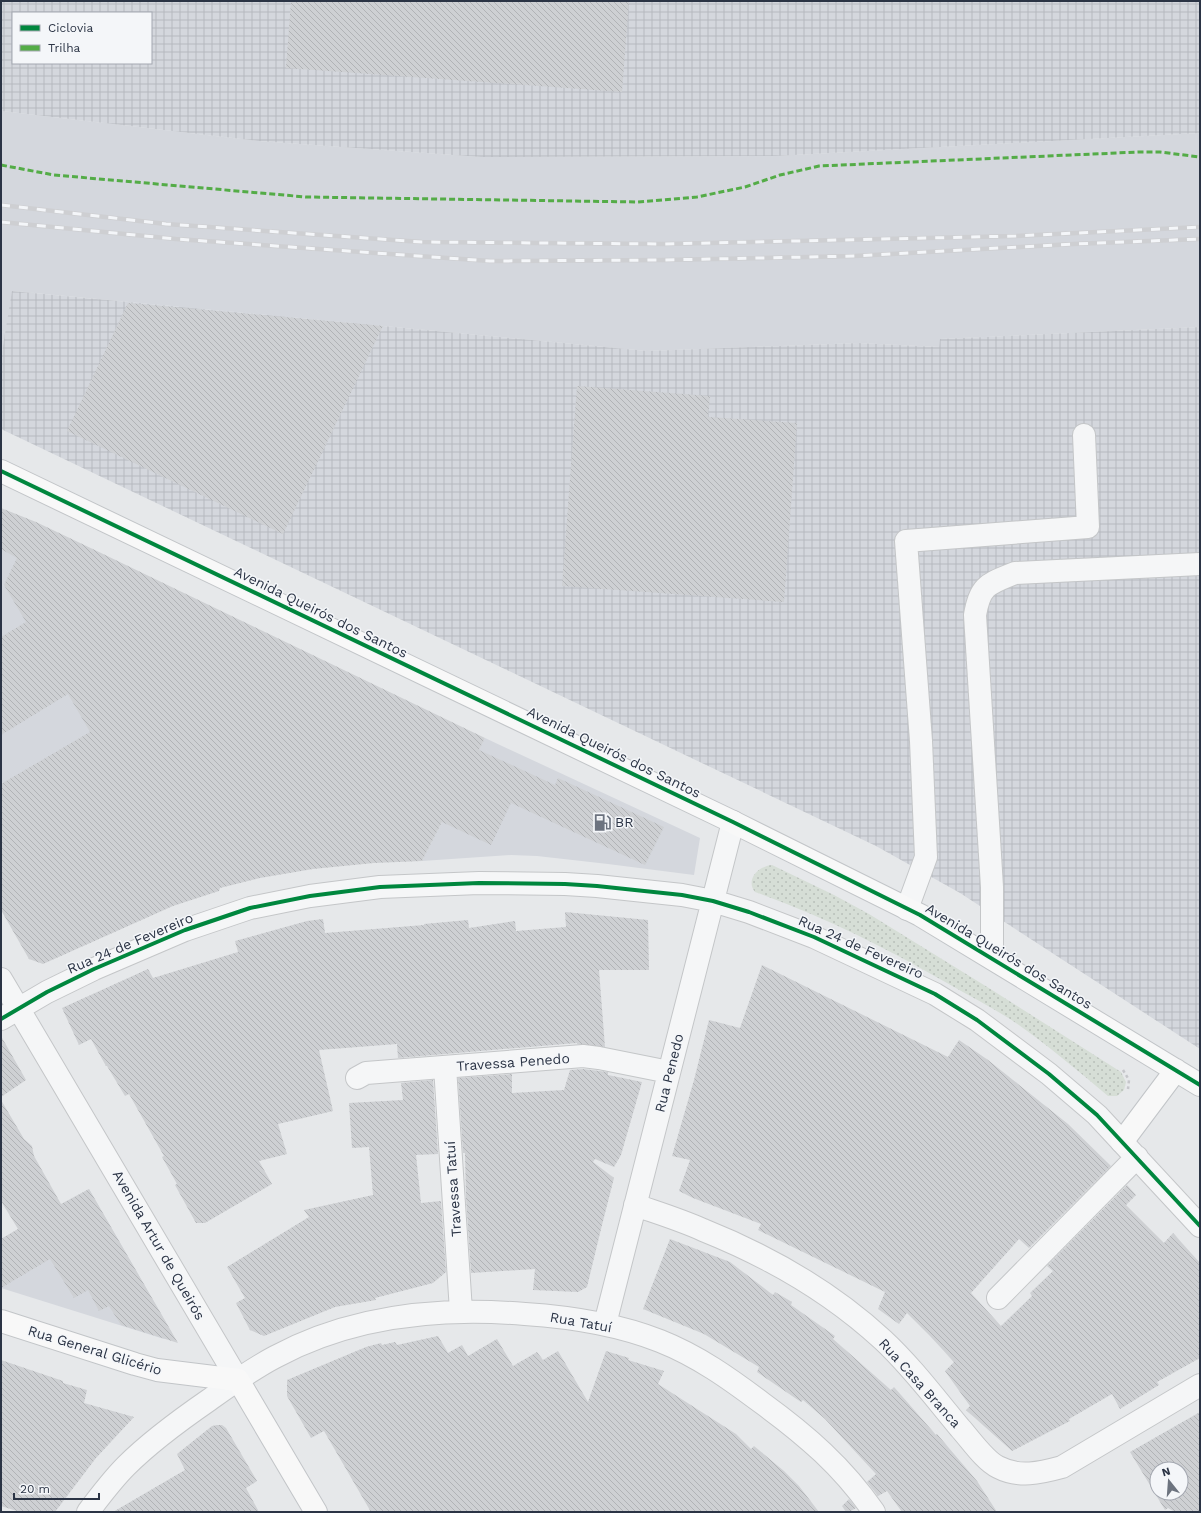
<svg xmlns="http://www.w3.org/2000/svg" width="1201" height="1513" font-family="'Work Sans',sans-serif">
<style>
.built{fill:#d4d7dd}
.industrial{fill:url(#industrial-grid);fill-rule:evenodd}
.grass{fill:url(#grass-dots)}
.building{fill:url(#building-back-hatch);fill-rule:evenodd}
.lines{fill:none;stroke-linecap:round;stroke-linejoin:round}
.minor-casing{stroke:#c4c6c8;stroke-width:24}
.major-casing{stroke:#c2c5c8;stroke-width:24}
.path{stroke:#c5c6ca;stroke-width:2.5;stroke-dasharray:3 3;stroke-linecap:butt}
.minor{stroke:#f5f6f7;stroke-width:22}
.major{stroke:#f8f8f8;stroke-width:22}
.rail-casing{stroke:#cecfd2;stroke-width:4.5}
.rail{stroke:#f4f6f9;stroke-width:3;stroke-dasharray:9;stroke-linecap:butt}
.quiet{stroke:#54ac47;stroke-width:3;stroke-dasharray:6 3;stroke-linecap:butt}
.cycleway-casing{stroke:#f4f6f9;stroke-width:6}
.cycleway{stroke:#00873e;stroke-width:4}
.labels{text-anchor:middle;stroke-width:3;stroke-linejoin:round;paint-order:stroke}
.street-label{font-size:14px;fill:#2b3445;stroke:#f4f6f9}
.poi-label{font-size:14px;fill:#2b3445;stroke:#f4f6f9;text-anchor:start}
</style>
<defs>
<pattern id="industrial-grid" width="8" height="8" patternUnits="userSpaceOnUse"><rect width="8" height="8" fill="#d4d7dd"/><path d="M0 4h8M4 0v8" fill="none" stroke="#b6b9bf"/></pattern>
<pattern id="grass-dots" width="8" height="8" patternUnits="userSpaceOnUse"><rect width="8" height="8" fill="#d6ded6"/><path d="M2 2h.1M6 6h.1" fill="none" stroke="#b8bfb9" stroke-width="1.8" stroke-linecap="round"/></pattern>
<pattern id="building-back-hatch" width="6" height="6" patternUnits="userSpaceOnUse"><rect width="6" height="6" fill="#ced0d3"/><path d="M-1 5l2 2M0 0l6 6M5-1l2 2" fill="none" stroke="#b1b3b6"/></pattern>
</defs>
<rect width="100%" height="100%" fill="#e6e8ea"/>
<!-- built -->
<path class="built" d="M 1,111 L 258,141 L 481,157 L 776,156 L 1200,133 L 1200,327 L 940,339 L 940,347 L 858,343 L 647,351 L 13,291 L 1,358 Z
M 1,508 L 91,732 L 1,833 Z
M 485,738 L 700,838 L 694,875 L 608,864 L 537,856 L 511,855 L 422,861 Z
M 89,1189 L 172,1333 L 164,1339 L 1,1288 L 1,1239 Z"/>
<!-- industrial -->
<path class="industrial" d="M 1,1 L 1200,1 L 1200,133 L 776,156 L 481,157 L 258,141 L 1,111 ZM 13,13 L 151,13 L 151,63 L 13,63 Z
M 12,291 L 647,351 L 858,343 L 939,347 L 940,339 L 1200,327 L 1200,1049 L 960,893 L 876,846 L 1,429 L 1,358 Z"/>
<!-- grass -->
<path class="grass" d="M 772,865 L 834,895 L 869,914 L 992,990 L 1121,1072 L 1126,1082 L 1124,1090 L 1117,1096 L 1108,1096 C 1077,1070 1046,1044 1013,1021 C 992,1007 969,996 947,983 C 884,947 823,916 755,892 C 745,879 759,866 772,865 Z"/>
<!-- building -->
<path class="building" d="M 291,1 L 629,1 L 622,92 L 286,68 Z
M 128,303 L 383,326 L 283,534 L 67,431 Z
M 577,386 L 710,396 L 708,417 L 797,423 L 784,602 L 562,586 Z
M 1,508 L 36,522 L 99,552 L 485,738 L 479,750 L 555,785 L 558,778 L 664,827 L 645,865 L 511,803 L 491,845 L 442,822 L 422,861 L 374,863 L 313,869 L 260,878 L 220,888 L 219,891 L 173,906 L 43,964 L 29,959 L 1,910 L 1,784 L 90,732 L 68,694 L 1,735 L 1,637 L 26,622 L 4,585 L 17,558 L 1,549 Z
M 565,912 L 648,920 L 649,970 L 599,970 L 605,1047 L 577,1044 L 577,1043 L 398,1058 L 397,1044 L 319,1050 L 333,1111 L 278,1124 L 287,1154 L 259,1161 L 272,1184 L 205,1223 L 196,1223 L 175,1185 L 177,1184 L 162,1157 L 164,1156 L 129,1094 L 125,1096 L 107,1066 L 106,1066 L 91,1039 L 79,1045 L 62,1008 L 148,969 L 153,978 L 238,952 L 235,941 L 307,921 L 323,919 L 325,933 L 424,925 L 424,924 L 468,920 L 469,928 L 515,921 L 516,931 L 566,927 Z
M 762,965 L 948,1057 L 959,1040 L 988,1060 L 1068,1124 L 1111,1166 L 1029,1248 L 1019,1239 L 971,1293 L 1001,1326 L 1032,1296 L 1030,1293 L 1053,1271 L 1047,1266 L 1127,1185 L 1136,1195 L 1126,1205 L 1164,1243 L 1173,1233 L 1200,1263 L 1200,1358 L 1157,1382 L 1159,1385 L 1120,1409 L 1112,1394 L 1069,1419 L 1070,1421 L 1012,1451 L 966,1410 L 970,1406 L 945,1371 L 954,1362 L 930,1336 L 907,1313 L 899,1324 L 878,1309 L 885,1292 L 758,1230 L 761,1224 L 693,1198 L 679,1191 L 690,1160 L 672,1156 L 694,1080 L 709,1020 L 740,1028 Z
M 1,1036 L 26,1080 L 1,1097 Z
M 583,1069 L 608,1072 L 608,1075 L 642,1082 L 621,1155 L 614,1167 L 595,1159 L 593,1162 L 614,1178 L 602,1225 L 587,1287 L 578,1292 L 533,1290 L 535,1269 L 471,1273 L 466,1198 L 465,1153 L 463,1153 L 458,1078 L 512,1074 L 512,1093 L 564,1090 L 570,1070 Z
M 433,1080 L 438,1154 L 416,1155 L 421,1203 L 441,1201 L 446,1272 L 433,1283 L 375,1298 L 376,1300 L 335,1307 L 264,1336 L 250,1330 L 236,1303 L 245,1298 L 227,1267 L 309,1217 L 304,1210 L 373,1195 L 369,1147 L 352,1148 L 349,1103 L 403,1100 L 401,1083 Z
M 1,1100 L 24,1139 L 32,1146 L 34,1156 L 61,1204 L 89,1189 L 178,1343 L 121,1325 L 109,1306 L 99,1311 L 88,1290 L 74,1298 L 50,1259 L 1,1288 L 1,1239 L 18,1229 L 1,1201 Z
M 670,1239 L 730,1262 L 773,1295 L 775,1292 L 792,1302 L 791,1305 L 835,1336 L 833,1339 L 891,1390 L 894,1387 L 936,1435 L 937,1434 L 977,1481 L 997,1512 L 902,1512 L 887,1491 L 878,1496 L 867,1482 L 876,1474 L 825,1419 L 803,1400 L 801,1402 L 757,1372 L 759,1367 L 704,1334 L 643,1309 Z
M 438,1336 L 448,1353 L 462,1345 L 468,1356 L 497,1339 L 513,1366 L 537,1352 L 543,1360 L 558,1351 L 588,1402 L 606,1351 L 629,1358 L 628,1360 L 664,1371 L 658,1384 L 736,1434 L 751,1449 L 754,1446 L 784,1471 L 799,1486 L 819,1512 L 371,1512 L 324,1431 L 311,1438 L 287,1396 L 287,1380 L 366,1347 L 381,1343 L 382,1345 L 395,1342 L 397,1345 Z
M 1,1360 L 63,1381 L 63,1383 L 87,1390 L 84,1403 L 134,1417 L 96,1458 L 55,1512 L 20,1512 L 1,1506 Z
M 1200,1412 L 1200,1512 L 1175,1512 L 1168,1508 L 1165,1510 L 1130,1452 ZM 1157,1469 L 1181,1469 L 1181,1493 L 1157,1493 Z
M 217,1425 L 222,1425 L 226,1428 L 257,1481 L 246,1488 L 259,1512 L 113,1512 L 185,1470 L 177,1454 L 212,1426 Z
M 849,1499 L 856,1508 L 849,1512 L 846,1512 L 842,1506 Z"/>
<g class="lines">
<defs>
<path id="minor" d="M 907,909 L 926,857 L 921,741 L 906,541 L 1088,527 L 1084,435
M 992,958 L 992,887 L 975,615 C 980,585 988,584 1015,573 L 1200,564
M 1,979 L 238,1380
M 1,1019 L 47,992 L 94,969 L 185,930 L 250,908 L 310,896 L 380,887 L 479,883 L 565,884 L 597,886 L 682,895 L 713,901 L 749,912 L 814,937 L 935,994 L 977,1020 L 1049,1074 L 1097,1115 L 1200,1226
M 445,1067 L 461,1311
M 357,1078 L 366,1073 L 583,1056 L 599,1058 L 669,1072
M 635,1205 C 658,1213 681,1220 703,1230 C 768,1256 831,1292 883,1340 C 911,1366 935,1398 960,1428 C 970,1439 985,1461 998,1467 C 1019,1478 1040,1473 1062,1467 L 1200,1385
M 998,1298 L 1137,1157
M 605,1324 L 733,822
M 88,1512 C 100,1496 112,1480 126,1466 C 151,1441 180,1420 209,1400 C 230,1385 252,1369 275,1357 C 351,1316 440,1307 525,1314 C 571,1317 617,1324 660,1341 C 698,1356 730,1379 762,1403 C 806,1435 843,1467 874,1512"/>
<path id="major" d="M 1,471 L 733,822 L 920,915 L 1200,1085
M 1122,1142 L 1176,1070
M 1,1321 L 135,1364 L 157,1370 L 238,1380 L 316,1512"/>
</defs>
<!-- minor casing -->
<use href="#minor" class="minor-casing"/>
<!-- major casing -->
<use href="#major" class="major-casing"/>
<!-- path -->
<path class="path" d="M 1123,1070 L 1129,1080 L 1128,1089"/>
<!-- minor -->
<use href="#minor" class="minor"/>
<!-- major -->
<use href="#major" class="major"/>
<defs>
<path id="rail" d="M 1,205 L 166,224 L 422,242 L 664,244 L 1016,236 L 1200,227
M 1,222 L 176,239 L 490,261 L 664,260 L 855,256 L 1073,244 L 1200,239"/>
</defs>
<!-- rail casing -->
<use href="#rail" class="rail-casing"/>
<!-- rail -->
<use href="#rail" class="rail"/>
<!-- quiet -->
<path class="quiet" d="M 1,165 L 54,175 L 306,197 L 638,202 L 697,197 L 745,187 L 780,175 L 819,166 L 1139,152 L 1160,152 L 1200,157"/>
<defs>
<path id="cycleway" d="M 1,471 L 733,822 L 920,915 L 1200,1085
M 1,1019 L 47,992 L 94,969 L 185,930 L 250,908 L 310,896 L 380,887 L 479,883 L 565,884 L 597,886 L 682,895 L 713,901 L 749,912 L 814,937 L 935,994 L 977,1020 L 1049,1074 L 1097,1115 L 1200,1226"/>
</defs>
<!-- cycleway casing -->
<use href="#cycleway" class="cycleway-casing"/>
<!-- cycleway -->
<use href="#cycleway" class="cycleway"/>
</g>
<!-- icons -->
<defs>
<symbol id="fuel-bare" viewBox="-9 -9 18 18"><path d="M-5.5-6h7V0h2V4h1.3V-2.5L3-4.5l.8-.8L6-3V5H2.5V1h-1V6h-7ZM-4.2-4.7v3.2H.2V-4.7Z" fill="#6c737f" stroke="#f4f6f9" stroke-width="2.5" paint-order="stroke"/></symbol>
</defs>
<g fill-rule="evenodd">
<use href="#fuel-bare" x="590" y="810" width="25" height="25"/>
</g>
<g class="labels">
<!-- street labels -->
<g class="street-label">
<text transform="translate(321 612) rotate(26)" y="5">Avenida Queirós dos Santos</text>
<text transform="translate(614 752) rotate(26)" y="5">Avenida Queirós dos Santos</text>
<text transform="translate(130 943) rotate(-23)" y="5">Rua 24 de Fevereiro</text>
<text transform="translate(861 947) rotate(24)" y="5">Rua 24 de Fevereiro</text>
<text transform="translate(1009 956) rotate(31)" y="5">Avenida Queirós dos Santos</text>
<text transform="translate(513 1062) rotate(-4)" y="5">Travessa Penedo</text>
<text transform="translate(669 1073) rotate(-76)" y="5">Rua Penedo</text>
<text transform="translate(453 1189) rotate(-94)" y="5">Travessa Tatuí</text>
<text transform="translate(159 1245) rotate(60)" y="5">Avenida Artur de Queirós</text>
<text transform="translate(581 1322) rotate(10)" y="5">Rua Tatuí</text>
<text transform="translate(95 1350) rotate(17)" y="5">Rua General Glicério</text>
<text transform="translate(920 1383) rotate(48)" y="5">Rua Casa Branca</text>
</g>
<!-- poi labels -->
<g class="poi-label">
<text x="615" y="827">BR</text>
</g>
</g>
<!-- border -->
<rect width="1201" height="1513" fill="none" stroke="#2b3445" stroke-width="4"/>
<!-- legend -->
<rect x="12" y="12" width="140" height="52" fill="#f4f6f9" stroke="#a4a8b1"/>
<rect x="20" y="25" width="20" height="6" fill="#00873e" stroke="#a4a8b1"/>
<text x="48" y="32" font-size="12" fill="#2b3445">Ciclovia</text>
<rect x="20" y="45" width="20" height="6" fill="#54ac47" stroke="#a4a8b1"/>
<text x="48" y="52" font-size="12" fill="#2b3445">Trilha</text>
<!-- north arrow -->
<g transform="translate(1169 1481) rotate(343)"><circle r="19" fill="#f4f6f9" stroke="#a4a8b1"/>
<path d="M0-3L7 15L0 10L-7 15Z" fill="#6c737f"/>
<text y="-6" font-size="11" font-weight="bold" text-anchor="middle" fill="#2b3445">N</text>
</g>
<!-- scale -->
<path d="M14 1493v6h85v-6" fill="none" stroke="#2b3445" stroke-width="2"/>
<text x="20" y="1493" font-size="12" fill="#2b3445" stroke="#f4f6f9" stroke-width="3" paint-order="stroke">20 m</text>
</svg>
